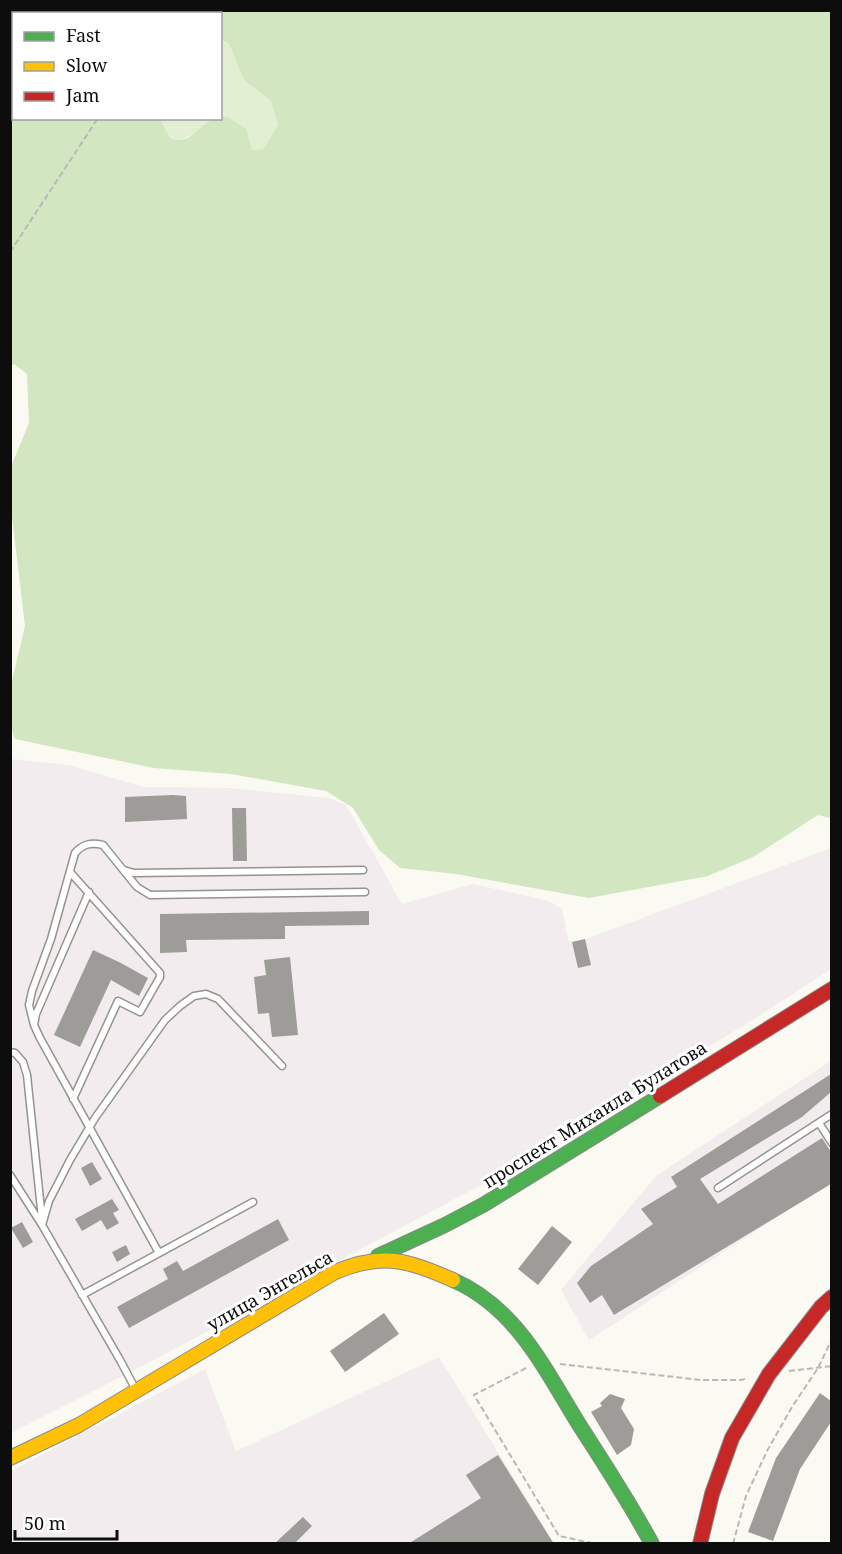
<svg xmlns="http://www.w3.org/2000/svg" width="842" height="1554" font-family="'Noto Serif',serif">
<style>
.industrial{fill:#f2ecee}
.green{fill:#e2efd3}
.forest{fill:#d2e6c1;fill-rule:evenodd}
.building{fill:#9d9c98}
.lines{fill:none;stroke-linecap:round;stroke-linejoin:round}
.lane-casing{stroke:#949390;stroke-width:9}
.fast-casing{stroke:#8a8a87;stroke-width:16}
.slow-casing{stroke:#8a8a87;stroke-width:16}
.jam-casing{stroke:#8a8a87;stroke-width:16}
.path{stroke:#b8b8b6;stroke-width:2;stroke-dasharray:6 3;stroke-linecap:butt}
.lane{stroke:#fefefd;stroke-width:6}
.fast{stroke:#4caf50;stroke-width:14}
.slow{stroke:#ffc107;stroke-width:14}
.jam{stroke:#c62828;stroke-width:14}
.labels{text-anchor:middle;stroke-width:6;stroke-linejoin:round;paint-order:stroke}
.street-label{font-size:18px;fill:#0d0d0d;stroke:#fff}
</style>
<rect width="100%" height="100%" fill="#faf9f2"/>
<!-- industrial -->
<path class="industrial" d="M 11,759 L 69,765 L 143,787 L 230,788 L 329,798 L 346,805 L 402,904 L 473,884 L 549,901 L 562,909 L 568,940 L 572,942 L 586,939 L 831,848 L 831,969 L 759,1016 L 492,1179 L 150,1362 L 11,1433 Z
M 831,1061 L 831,1182 L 589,1340 L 561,1290 L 656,1176 Z
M 439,1357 L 554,1543 L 11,1544 L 11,1471 L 205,1369 L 236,1451 Z"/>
<!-- green -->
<path class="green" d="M 220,41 L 229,44 L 244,80 L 271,101 L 278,125 L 263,149 L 252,150 L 228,117 L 221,116 Z
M 160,119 L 214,119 L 198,131 L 181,140 L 170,138 Z"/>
<!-- forest -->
<path class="forest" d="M 10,11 L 831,11 L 831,818 L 818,815 L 753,857 L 708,876 L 589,898 L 456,874 L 400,868 L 379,850 L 353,808 L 326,791 L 231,774 L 154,768 L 15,739 L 11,728 L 11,685 L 25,626 L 11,508 L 10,469 L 29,423 L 27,374 L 14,364 L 10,366 ZM 14,14 L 220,14 L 221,40 L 229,44 L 244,80 L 271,101 L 278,125 L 263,149 L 252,150 L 246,129 L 228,117 L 221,116 L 220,118 C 205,118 196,138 180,140 C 177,140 174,139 170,138 L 160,119 L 14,118 Z"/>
<!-- building -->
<path class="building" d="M 173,795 L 186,796 L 187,819 L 125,822 L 125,797 Z
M 232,808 L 246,808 L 247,861 L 233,861 Z
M 369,911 L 369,925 L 285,926 L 285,939 L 186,940 L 187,952 L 160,953 L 160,914 Z
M 585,939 L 591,965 L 578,968 L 572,942 Z
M 93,950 L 119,962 L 148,978 L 139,996 L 111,980 L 80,1047 L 54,1035 Z
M 290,957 L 298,1035 L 272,1037 L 269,1013 L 258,1014 L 254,977 L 266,975 L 264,960 Z
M 831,1074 L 831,1092 L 802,1117 L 700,1179 L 718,1204 L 822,1138 L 831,1152 L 831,1184 L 614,1315 L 602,1295 L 590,1303 L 577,1283 L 591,1266 L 653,1224 L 641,1209 L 677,1187 L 671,1177 Z
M 92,1162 L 102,1179 L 90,1186 L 81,1168 Z
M 112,1199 L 119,1210 L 113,1213 L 119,1223 L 107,1230 L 101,1220 L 82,1231 L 75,1219 Z
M 278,1219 L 289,1240 L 129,1328 L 117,1307 L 168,1279 L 163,1269 L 177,1261 L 183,1271 Z
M 22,1222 L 33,1242 L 23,1248 L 11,1228 Z
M 552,1226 L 572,1242 L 538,1285 L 518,1269 Z
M 126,1245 L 130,1254 L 117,1262 L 112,1252 Z
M 384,1313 L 399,1334 L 345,1372 L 330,1351 Z
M 820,1393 L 831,1401 L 831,1422 L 800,1469 L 773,1541 L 748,1532 L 776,1458 Z
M 610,1394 L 625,1399 L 621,1408 L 634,1429 L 631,1445 L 617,1455 L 591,1412 L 602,1406 L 600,1403 Z
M 498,1455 L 554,1544 L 408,1544 L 481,1498 L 466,1475 Z
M 303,1517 L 312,1526 L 294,1544 L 274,1544 Z"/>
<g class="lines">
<defs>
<path id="lane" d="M 124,870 L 134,873 L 363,870
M 70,872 L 160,973 L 160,977 L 140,1012 L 118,1001 L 73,1099
M 89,892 L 36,1014 L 34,1025 L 40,1038 L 159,1253
M 34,1025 L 29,1005 L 32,991 L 51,939 L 75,853 C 83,844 91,842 103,845 L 137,887 L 150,895 L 365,892
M 10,1052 L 15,1053 L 23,1062 L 27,1075 L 42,1219
M 819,1123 L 832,1143
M 10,1175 L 42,1225 L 120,1360 L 136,1390
M 718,1188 L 832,1114
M 42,1225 L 49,1201 L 70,1160 L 95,1118 L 165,1020 L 180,1006 L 194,996 L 206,994 L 218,999 L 282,1066
M 82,1295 L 253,1202"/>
<path id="fast" d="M 378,1256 L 445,1225 L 483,1205 L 660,1096
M 453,1280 C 517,1308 545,1370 580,1426 C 605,1465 630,1503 652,1544"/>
<path id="slow" d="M 10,1458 L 79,1425 L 335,1272 C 383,1252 407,1260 453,1280"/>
<path id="jam" d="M 660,1096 L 832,989
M 700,1544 L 712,1494 L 732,1438 L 769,1374 L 821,1307 L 832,1297"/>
</defs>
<!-- lane casing -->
<use href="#lane" class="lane-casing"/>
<!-- fast casing -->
<use href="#fast" class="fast-casing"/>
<!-- slow casing -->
<use href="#slow" class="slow-casing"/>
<!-- jam casing -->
<use href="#jam" class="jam-casing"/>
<!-- path -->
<path class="path" d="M 32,10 L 34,14
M 163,14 L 165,10
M 10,252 L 98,118
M 560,1364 L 701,1380 L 741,1380 L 748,1378
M 526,1368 L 474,1395 L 559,1536 L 596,1544
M 789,1371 L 832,1366
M 733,1544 L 746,1496 L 767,1451 L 792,1407 L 818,1368 L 832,1339"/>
<!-- lane -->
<use href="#lane" class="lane"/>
<!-- fast -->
<use href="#fast" class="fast"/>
<!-- slow -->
<use href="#slow" class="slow"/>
<!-- jam -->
<use href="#jam" class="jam"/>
</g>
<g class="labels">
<!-- street labels -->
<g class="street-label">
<text transform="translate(595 1115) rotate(-32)" y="6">проспект Михаила Булатова</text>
<text transform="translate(270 1291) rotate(-30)" y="6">улица Энгельса</text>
</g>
</g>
<!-- border -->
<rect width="842" height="1554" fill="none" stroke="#0d0d0d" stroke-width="24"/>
<!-- legend -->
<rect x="12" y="12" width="210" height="108" fill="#ffffff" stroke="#9e9e9e" stroke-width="1.5"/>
<rect x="24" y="32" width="30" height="9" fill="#4caf50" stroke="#9e9e9e" stroke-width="1.5"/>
<text x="66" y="42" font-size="18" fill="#0d0d0d">Fast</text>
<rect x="24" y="62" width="30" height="9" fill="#ffc107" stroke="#9e9e9e" stroke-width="1.5"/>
<text x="66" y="72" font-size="18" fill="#0d0d0d">Slow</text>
<rect x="24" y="92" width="30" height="9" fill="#c62828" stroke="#9e9e9e" stroke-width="1.5"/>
<text x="66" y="102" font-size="18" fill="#0d0d0d">Jam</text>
<!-- scale -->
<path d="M15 1530v9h102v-9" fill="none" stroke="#0d0d0d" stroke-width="3"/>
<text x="24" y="1530" font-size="18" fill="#0d0d0d" stroke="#ffffff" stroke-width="4.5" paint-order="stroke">50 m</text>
</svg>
